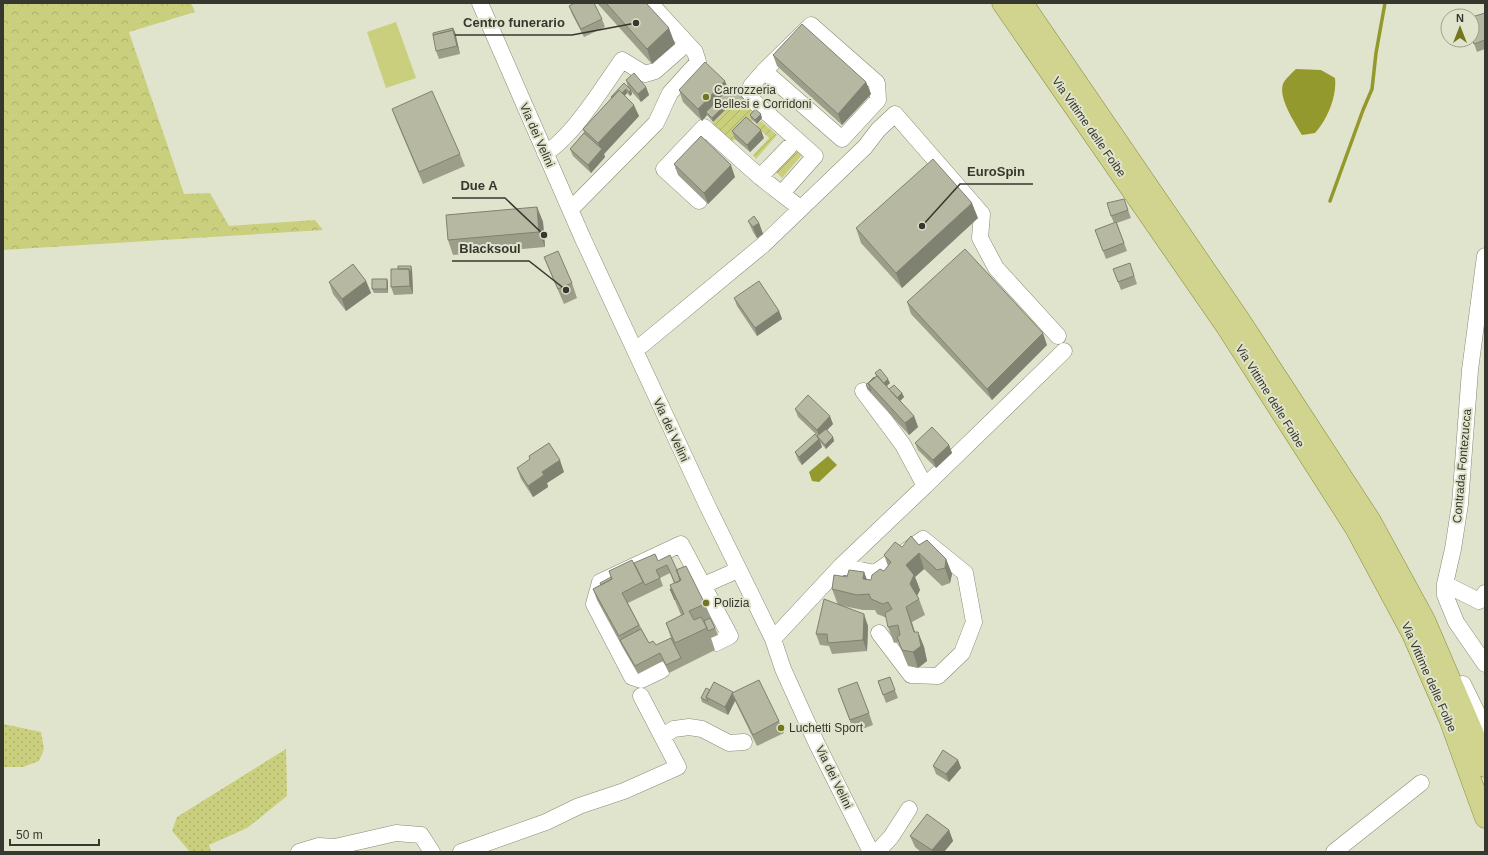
<svg xmlns="http://www.w3.org/2000/svg" width="1488" height="855" font-family="Arial,sans-serif">
<style>
.grass{fill:url(#grass-dots)}
.forest{fill:url(#forest-crowns)}
.park{fill:#c9cf7d}
.garden{fill:url(#garden-furrows)}
.water{fill:#94992d}
.lines{fill:none;stroke-linecap:round;stroke-linejoin:round}
.stream{stroke:#94992d;stroke-width:3.5}
.minor-casing{stroke:#888a74;stroke-width:17}
.major-casing{stroke:#868b3c;stroke-width:21}
.minor{stroke:#fff;stroke-width:16}
.major{stroke:#d0d48e;stroke-width:20}
.wall{fill:#9d9e8a;fill-rule:evenodd}
.shaded-wall{fill:#7f8171}
.building{fill:#b6b8a1;stroke:#7f8171}
.poi-dot{fill:#72771f;stroke:#e1e4cc;stroke-width:1.5}
.labels{text-anchor:middle;stroke-width:4;stroke-linejoin:round;paint-order:stroke}
.poi-label{font-size:12px;fill:#36372e;stroke:#e1e4cc;text-anchor:start}
.street-label{font-size:12px;fill:#36372e;stroke:#e1e4cc}
.leader{fill:none;stroke:#36372e;stroke-width:1.5}
.callout-dot{fill:#36372e;stroke:#e1e4cc;stroke-width:1.5}
.callout-label{font-size:13px;text-anchor:middle;font-weight:bold;fill:#36372e;stroke:#e1e4cc;stroke-width:4;stroke-linejoin:round;paint-order:stroke}
</style>
<defs>
<pattern id="grass-dots" width="8" height="8" patternUnits="userSpaceOnUse"><rect width="8" height="8" fill="#c9cf7d"/><path d="M2 2h.1M6 6h.1" fill="none" stroke="#adb26c" stroke-width="1.8" stroke-linecap="round"/></pattern>
<pattern id="forest-crowns" width="20" height="18" patternUnits="userSpaceOnUse"><rect width="20" height="18" fill="#c9cf7d"/><path d="M2 6a3 3 0 1 1 6 0M12 15a3 3 0 1 1 6 0" fill="none" stroke="#adb26c"/></pattern>
<pattern id="garden-furrows" width="10" height="10" patternUnits="userSpaceOnUse"><rect width="10" height="10" fill="#c9cf7d"/><path d="M-1 1l2-2M0 10L10 0M9 11l2-2" fill="none" stroke="#adb26c"/></pattern>
</defs>
<rect width="100%" height="100%" fill="#e1e4cc"/>
<!-- grass -->
<path class="grass" d="M 3,724 L 41,732 L 44,749 L 39,761 L 23,767 L 3,767 Z
M 286,749 L 287,796 L 247,828 L 209,845 L 211,852 L 190,852 L 172,831 L 177,817 Z"/>
<!-- forest -->
<path class="forest" d="M 3,3 L 191,3 L 195,12 L 129,32 L 184,194 L 210,193 L 229,226 L 315,220 L 323,230 L 3,250 Z"/>
<!-- park -->
<path class="park" d="M 396,22 L 416,78 L 386,88 L 367,32 Z"/>
<!-- garden -->
<path class="garden" d="M 747,104 L 757,113 L 750,119 L 753,121 L 730,144 L 710,126 L 728,107 L 732,105 L 741,110 Z
M 761,121 L 777,135 L 756,159 L 753,155 L 769,138 L 756,126 Z
M 795,150 L 802,155 L 782,178 L 776,172 Z"/>
<!-- water -->
<path class="water" d="M 1296,69 L 1321,70 L 1335,78 C 1337,97 1327,120 1315,133 L 1302,135 C 1295,123 1278,98 1283,84 C 1285,79 1292,73 1296,69 Z
M 828,456 L 837,465 L 819,482 L 812,481 L 809,472 Z"/>
<g class="lines">
<!-- stream -->
<path class="stream" d="M 1330,201 L 1363,110 L 1372,89 L 1376,53 L 1385,3"/>
<defs>
<path id="minor" d="M 480,3 L 583,239 L 707,505 L 773,639 L 783,669 L 816,742 L 871,852
M 764,71 L 811,25 L 877,83 L 878,100 L 842,139 L 764,71 L 751,86 L 749,97 L 815,156 L 782,193
M 545,153 C 571,139 604,86 622,60 L 645,74 L 655,71 L 679,50
M 760,177 L 789,147
M 699,201 L 664,169 L 704,127 L 760,177 L 800,208
M 571,209 L 656,123 L 670,93 L 698,62 L 695,52 L 650,3
M 1485,256 L 1470,370 L 1460,504 L 1453,549 L 1445,584 L 1445,595 L 1456,622 L 1485,664
M 634,348 L 642,345 L 763,245 L 865,147 L 878,130 L 895,114 L 982,214 L 980,238 L 996,268 L 1058,336
M 925,486 L 1064,351
M 841,566 L 875,573 L 923,539 L 965,573 L 974,622 L 962,653 L 938,676 L 911,675 L 879,633
M 1445,584 L 1479,601 L 1485,593
M 704,585 L 738,570
M 773,639 L 841,566 L 925,486 L 903,445 L 863,391
M 662,670 L 641,680 L 632,677 L 594,604 L 600,582 L 681,544 L 730,636 L 716,643
M 1463,684 L 1485,729
M 662,736 L 674,729 L 689,727 L 702,729 L 729,743 L 744,742
M 299,852 L 319,846 L 335,847 L 396,833 L 421,835 L 432,852
M 461,852 L 546,822 L 579,806 L 624,791 L 678,767 L 641,696
M 877,852 L 891,837 L 909,809
M 1334,852 L 1421,783"/>
<path id="major" d="M 1002,3 L 1227,328 L 1355,528 L 1412,634 L 1449,719 L 1485,818
M 1023,3 L 1240,320 L 1371,521 L 1425,620 L 1473,732 L 1485,767"/>
</defs>
<!-- minor casing -->
<use href="#minor" class="minor-casing"/>
<!-- major casing -->
<use href="#major" class="major-casing"/>
<!-- minor -->
<use href="#minor" class="minor"/>
<!-- major -->
<use href="#major" class="major"/>
</g>
<!-- wall -->
<path class="wall" d="M 597,3 L 646,3 L 675,44 L 652,64 Z
M 569,6 L 602,19 L 605,27 L 584,37 L 572,14 Z
M 1485,13 L 1485,49 L 1477,52 L 1472,38 Z
M 455,32 L 460,54 L 439,59 L 436,51 Z
M 773,55 L 866,82 L 871,94 L 842,125 L 777,66 Z
M 626,80 L 646,87 L 649,95 L 641,102 L 631,91 L 632,94 L 630,96 L 627,93 L 625,96 L 639,116 L 604,154 L 605,157 L 591,173 L 573,156 L 570,149 L 584,133 L 583,129 L 612,98 L 611,97 L 628,87 Z
M 728,89 L 746,104 L 741,109 L 733,102 L 713,122 L 707,115 L 702,121 L 683,102 L 679,90 Z
M 392,109 L 460,154 L 465,166 L 423,184 L 396,120 Z
M 750,115 L 762,118 L 757,124 L 751,119 Z
M 732,131 L 764,138 L 750,152 L 735,139 Z
M 674,164 L 735,177 L 708,204 L 678,175 Z
M 1124,199 L 1131,218 L 1117,223 L 1127,251 L 1106,259 L 1095,230 L 1114,223 L 1111,216 Z
M 537,207 L 543,222 L 545,247 L 453,255 L 448,240 Z
M 978,218 L 902,288 L 861,243 L 856,228 Z
M 748,221 L 759,223 L 763,234 L 757,238 L 753,232 Z
M 544,257 L 572,283 L 577,298 L 564,304 L 550,272 Z
M 1130,263 L 1137,284 L 1121,290 L 1113,269 Z
M 411,266 L 412,270 L 413,294 L 394,295 L 391,287 L 398,269 Z
M 387,279 L 388,283 L 388,293 L 374,293 L 372,289 Z
M 366,281 L 371,293 L 346,311 L 333,294 L 329,282 Z
M 734,298 L 779,311 L 782,319 L 757,336 L 737,306 Z
M 907,302 L 1047,345 L 992,400 L 911,314 Z
M 875,373 L 890,383 L 887,386 L 889,389 L 902,393 L 904,397 L 900,401 L 914,416 L 918,427 L 909,435 L 867,389 L 866,385 L 876,376 Z
M 795,409 L 833,424 L 827,430 L 833,437 L 834,441 L 826,449 L 820,442 L 822,447 L 802,465 L 798,460 L 795,452 L 818,438 L 817,436 L 818,436 L 798,417 Z
M 915,443 L 949,445 L 952,453 L 936,468 L 918,450 Z
M 529,456 L 564,472 L 547,483 L 548,487 L 533,497 L 521,479 L 517,468 L 530,459 Z
M 919,545 L 946,559 L 952,574 L 950,583 L 942,586 L 924,569 L 915,577 L 920,590 L 917,596 L 919,599 L 925,615 L 912,622 L 915,632 L 918,632 L 924,647 L 927,661 L 918,668 L 908,666 L 898,642 L 894,643 L 888,627 L 887,618 L 877,614 L 875,610 L 863,610 L 838,605 L 832,589 L 847,577 L 864,572 L 867,580 L 871,580 L 884,571 L 888,566 L 884,555 L 902,547 Z
M 658,561 L 677,570 L 705,604 L 718,635 L 711,638 L 715,650 L 669,673 L 663,661 L 638,674 L 623,648 L 597,600 L 593,589 L 611,578 L 609,571 L 634,563 ZM 670,573 L 674,583 L 670,585 L 671,589 L 670,589 L 681,615 L 666,623 L 671,638 L 656,645 L 649,643 L 628,603 L 663,586 L 660,578 Z
M 868,626 L 867,651 L 832,654 L 829,646 L 820,645 L 816,634 Z
M 890,677 L 898,698 L 886,703 L 878,681 Z
M 714,682 L 779,721 L 784,733 L 757,746 L 735,701 L 728,715 L 702,702 L 701,698 L 710,690 Z
M 838,689 L 869,713 L 873,725 L 854,732 Z
M 958,760 L 961,768 L 949,782 L 936,774 L 933,766 Z
M 949,830 L 953,841 L 944,852 L 921,852 L 915,847 L 910,836 Z"/>
<!-- shaded-wall -->
<path class="shaded-wall" d="M 453,28 L 455,32 L 460,54 L 457,46 L 453,30 Z
M 669,28 L 675,44 L 652,64 L 647,49 Z
M 725,81 L 730,93 L 706,112 L 707,115 L 702,121 L 698,109 Z
M 866,82 L 871,94 L 842,125 L 838,114 Z
M 646,87 L 649,95 L 641,102 L 638,94 Z
M 626,89 L 627,93 L 617,104 L 615,100 Z
M 631,90 L 632,94 L 630,96 L 629,92 Z
M 732,98 L 733,102 L 713,122 L 712,118 Z
M 745,100 L 746,104 L 741,109 L 740,105 Z
M 634,105 L 639,116 L 604,154 L 605,157 L 591,173 L 588,165 L 601,150 L 598,143 Z
M 761,114 L 762,118 L 757,124 L 755,120 Z
M 761,130 L 764,138 L 750,152 L 747,145 Z
M 731,165 L 735,177 L 708,204 L 704,193 Z
M 972,203 L 978,218 L 902,288 L 896,273 Z
M 537,207 L 543,222 L 545,247 L 539,232 Z
M 759,223 L 763,234 L 757,238 L 753,227 Z
M 411,266 L 412,270 L 413,294 L 410,286 L 409,269 Z
M 387,279 L 388,283 L 388,293 L 387,289 Z
M 366,281 L 371,293 L 346,311 L 342,299 Z
M 779,311 L 782,319 L 757,336 L 755,328 Z
M 1043,333 L 1047,345 L 992,400 L 987,389 Z
M 888,379 L 890,383 L 885,387 L 884,383 Z
M 902,393 L 904,397 L 899,402 L 897,398 Z
M 830,416 L 833,424 L 820,437 L 817,430 Z
M 914,416 L 918,427 L 909,435 L 905,423 Z
M 833,437 L 834,441 L 826,449 L 825,445 Z
M 819,439 L 822,447 L 802,465 L 799,457 Z
M 949,445 L 952,453 L 936,468 L 933,460 Z
M 560,460 L 564,472 L 547,483 L 548,487 L 533,497 L 528,486 L 542,472 Z
M 919,553 L 924,569 L 915,577 L 920,590 L 915,599 L 910,584 L 906,565 Z
M 946,559 L 952,574 L 950,583 L 945,568 Z
M 864,572 L 870,588 L 869,595 L 863,579 Z
M 906,607 L 920,647 L 918,632 L 924,647 L 927,661 L 918,668 L 913,652 L 914,632 Z
M 864,614 L 868,626 L 867,651 L 863,640 Z
M 732,693 L 735,701 L 728,715 L 725,707 Z
M 958,760 L 961,768 L 949,782 L 946,774 Z
M 949,830 L 953,841 L 944,852 L 933,852 L 932,850 Z"/>
<!-- building -->
<path class="building" d="M 575,3 L 594,3 L 602,19 L 581,29 L 569,6 Z
M 606,3 L 646,3 L 669,28 L 647,49 Z
M 1485,13 L 1485,38 L 1484,38 L 1485,40 L 1474,44 L 1472,38 L 1472,17 Z
M 802,24 L 866,82 L 838,114 L 773,55 Z
M 453,28 L 454,34 L 453,30 L 433,35 L 433,33 Z
M 453,30 L 457,46 L 436,51 L 433,35 Z
M 705,62 L 725,81 L 698,109 L 679,90 Z
M 634,73 L 646,87 L 638,94 L 626,80 Z
M 624,83 L 631,90 L 629,92 L 626,89 L 622,93 L 619,90 L 612,98 L 611,97 Z
M 731,86 L 745,100 L 740,105 L 732,98 L 712,118 L 706,112 Z
M 619,90 L 634,105 L 598,143 L 583,129 Z
M 432,91 L 460,154 L 419,172 L 392,109 Z
M 755,109 L 761,114 L 755,120 L 750,115 Z
M 746,117 L 761,130 L 747,145 L 732,131 Z
M 584,133 L 602,149 L 588,165 L 570,149 Z
M 701,136 L 731,165 L 704,193 L 674,164 Z
M 933,159 L 972,203 L 896,273 L 856,228 Z
M 1124,199 L 1128,210 L 1111,216 L 1107,203 Z
M 537,207 L 539,232 L 448,240 L 446,215 Z
M 754,216 L 759,223 L 753,227 L 748,221 Z
M 1116,222 L 1124,243 L 1103,251 L 1095,230 Z
M 965,249 L 1043,333 L 987,389 L 907,302 Z
M 558,251 L 572,283 L 558,289 L 544,257 Z
M 1130,263 L 1134,276 L 1118,282 L 1113,269 Z
M 353,264 L 366,281 L 342,299 L 329,282 Z
M 398,266 L 411,266 L 411,273 L 409,269 L 398,269 Z
M 391,269 L 409,269 L 410,286 L 391,287 Z
M 372,279 L 387,279 L 387,289 L 372,289 Z
M 759,281 L 779,311 L 755,328 L 734,298 Z
M 880,369 L 888,379 L 884,383 L 875,373 Z
M 877,376 L 914,416 L 905,423 L 868,383 Z
M 874,377 L 875,378 L 868,383 L 871,391 L 866,385 Z
M 894,385 L 902,393 L 897,398 L 889,389 Z
M 808,395 L 830,416 L 817,430 L 795,409 Z
M 932,427 L 949,445 L 933,460 L 915,443 Z
M 826,429 L 833,437 L 825,445 L 817,436 Z
M 815,434 L 819,439 L 799,457 L 795,452 Z
M 549,443 L 560,460 L 542,472 L 544,475 L 528,486 L 517,468 L 530,459 L 529,456 Z
M 911,536 L 919,545 L 927,540 L 946,559 L 945,568 L 937,570 L 919,553 L 906,565 L 914,575 L 910,584 L 919,599 L 906,607 L 914,632 L 918,632 L 921,646 L 913,652 L 902,650 L 897,637 L 900,635 L 898,625 L 888,627 L 885,613 L 892,609 L 888,602 L 883,604 L 871,599 L 869,594 L 857,595 L 832,589 L 834,575 L 847,577 L 849,570 L 864,572 L 863,579 L 871,580 L 872,575 L 880,569 L 884,571 L 891,562 L 884,555 L 895,542 L 902,547 Z
M 655,554 L 658,561 L 670,555 L 677,570 L 680,581 L 675,583 L 667,565 L 656,570 L 660,578 L 645,585 L 634,563 Z
M 632,560 L 643,582 L 622,593 L 639,625 L 619,636 L 593,589 L 612,579 L 609,571 Z
M 686,566 L 705,604 L 689,611 L 694,620 L 701,617 L 707,628 L 675,643 L 666,623 L 684,614 L 670,585 L 681,580 L 676,570 Z
M 611,577 L 612,579 L 601,585 L 600,583 Z
M 670,589 L 671,589 L 675,600 Z
M 824,599 L 864,614 L 863,640 L 828,643 L 827,634 L 816,634 Z
M 710,618 L 715,628 L 708,631 L 704,621 Z
M 641,629 L 649,643 L 653,641 L 656,645 L 671,638 L 681,658 L 666,665 L 660,653 L 635,666 L 620,640 Z
M 890,677 L 895,690 L 883,695 L 878,681 Z
M 759,680 L 779,721 L 753,735 L 732,693 Z
M 714,682 L 733,692 L 725,707 L 706,697 Z
M 857,682 L 869,713 L 850,720 L 838,689 Z
M 706,688 L 710,690 L 706,697 L 708,701 L 701,698 Z
M 943,750 L 958,760 L 946,774 L 933,766 Z
M 927,814 L 949,830 L 932,850 L 910,836 Z"/>
<!-- markers -->
<g class="poi-dot">
<circle cx="706" cy="97" r="4"/>
<circle cx="706" cy="603" r="4"/>
<circle cx="781" cy="728" r="4"/>
</g>
<g class="labels">
<!-- poi labels -->
<g class="poi-label">
<text x="714" y="94">Carrozzeria<tspan x="714" dy="14">Bellesi e Corridoni</tspan></text>
<text x="714" y="607">Polizia</text>
<text x="789" y="732">Luchetti Sport</text>
</g>
<!-- street labels -->
<g class="street-label">
<text transform="translate(1089 127) rotate(55)" y="4">Via Vittime delle Foibe</text>
<text transform="translate(537 135) rotate(66)" y="4">Via dei Velini</text>
<text transform="translate(1270 396) rotate(58)" y="4">Via Vittime delle Foibe</text>
<text transform="translate(671 430) rotate(65)" y="4">Via dei Velini</text>
<text transform="translate(1462 466) rotate(-85)" y="4">Contrada Fontezucca</text>
<text transform="translate(1429 677) rotate(66)" y="4">Via Vittime delle Foibe</text>
<text transform="translate(834 777) rotate(64)" y="4">Via dei Velini</text>
</g>
</g>
<!-- callouts -->
<path class="leader" d="M636 23L572 35H455M922 226L960 184H1033M544 235L505 198H452M566 290L529 261H452"/>
<g class="callout-dot">
<circle cx="636" cy="23" r="4"/>
<circle cx="922" cy="226" r="4"/>
<circle cx="544" cy="235" r="4"/>
<circle cx="566" cy="290" r="4"/>
</g>
<g class="callout-label">
<text x="514" y="27">Centro funerario</text>
<text x="996" y="176">EuroSpin</text>
<text x="479" y="190">Due A</text>
<text x="490" y="253">Blacksoul</text>
</g>
<!-- border -->
<rect width="1488" height="855" fill="none" stroke="#36372e" stroke-width="8"/>
<!-- north arrow -->
<g transform="translate(1460 28)"><circle r="19" fill="#e1e4cc" stroke="#9d9f8d"/>
<path d="M0-3L7 15L0 10L-7 15Z" fill="#72771f"/>
<text y="-6" font-size="11" font-weight="bold" text-anchor="middle" fill="#36372e">N</text>
</g>
<!-- scale -->
<path d="M10 839v6h89v-6" fill="none" stroke="#36372e" stroke-width="2"/>
<text x="16" y="839" font-size="12" fill="#36372e" stroke="#e1e4cc" stroke-width="3" paint-order="stroke">50 m</text>
</svg>
